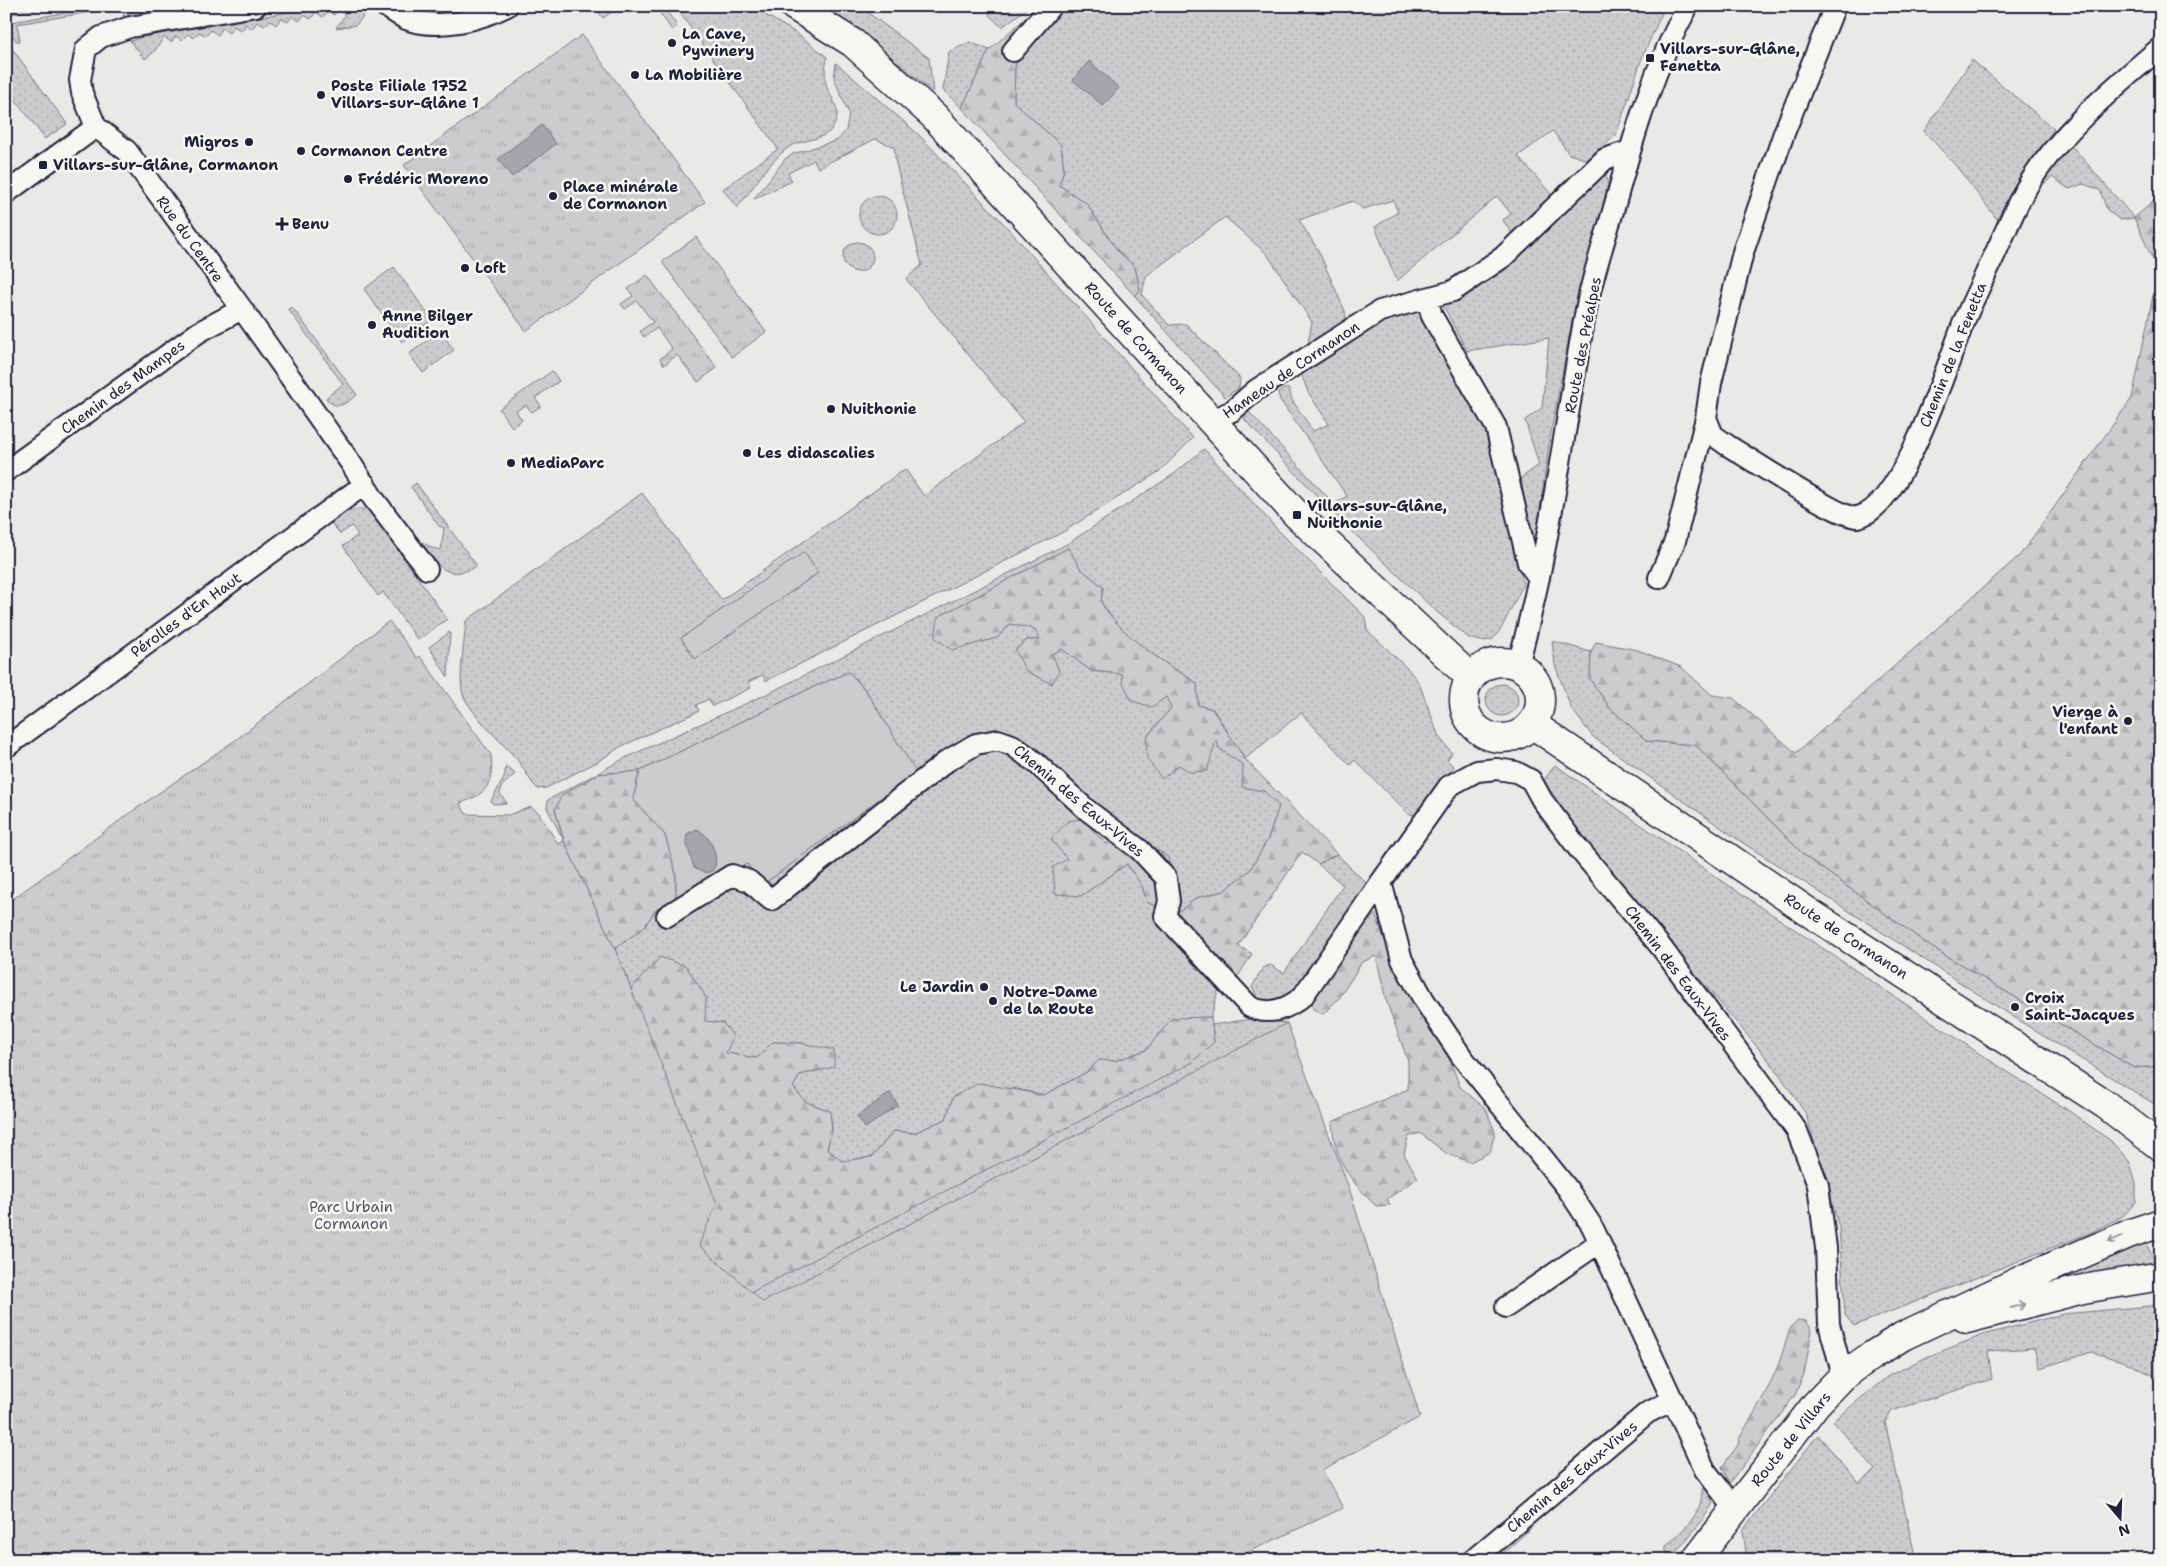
<svg xmlns="http://www.w3.org/2000/svg" width="2167" height="1566" font-family="'Shantell Sans',sans-serif">
<style>
.grass{fill:url(#grass-dots);stroke:#777784;fill-rule:evenodd}
.forest{fill:url(#forest-firs);stroke:#777784}
.park{fill:url(#park-tufts);stroke:#777784}
.garden{fill:#ccccce;stroke:#777784}
.water{fill:#a5a5ac;stroke:#71717f}
.lines{fill:none;stroke-linecap:round;stroke-linejoin:round}
.street-casing{stroke:#22223b;stroke-width:24}
.secondary-casing{stroke:#22223b;stroke-width:31}
.primary-casing{stroke:#22223b;stroke-width:31}
.street{stroke:#f6f6f2;stroke-width:20}
.secondary{stroke:#f6f6f2;stroke-width:28}
.primary{stroke:#f6f6f2;stroke-width:28}
.oneway{stroke:#9797a0}
.poi-dot{fill:#22223b;stroke:#f6f6f2;stroke-width:2}
.labels{text-anchor:middle;stroke-width:5;stroke-linejoin:round;paint-order:stroke}
.poi-label{font-size:15px;font-weight:bold;fill:#22223b;stroke:#f6f6f2;text-anchor:start}
.street-label{font-size:15px;fill:#22223b;stroke:#f6f6f2}
.park-label{font-size:15px;fill:#555567;stroke:#f6f6f2}
</style>
<defs>
<pattern id="grass-dots" width="8" height="8" patternUnits="userSpaceOnUse" patternTransform="scale(1.25)"><rect width="8" height="8" fill="#ccccce"/><path d="M2 2h.1M6 6h.1" fill="none" stroke="#afafb2" stroke-width="1.8" stroke-linecap="round"/></pattern>
<pattern id="forest-firs" width="22" height="20" patternUnits="userSpaceOnUse" patternTransform="scale(1.25)"><rect width="22" height="20" fill="#ccccce"/><path d="M5 1l3.5 6h-7zM16 11l3.5 6h-7z" fill="#afafb2"/></pattern>
<pattern id="park-tufts" width="24" height="20" patternUnits="userSpaceOnUse" patternTransform="scale(1.25)"><rect width="24" height="20" fill="#ccccce"/><path d="M3 7l-1-3M5 7V3M7 7l1-3M15 17l-1-3M17 17v-4M19 17l1-3" fill="none" stroke="#afafb2"/></pattern>
</defs>
<rect width="100%" height="100%" fill="#e9e9e7"/>
<filter id="ink" filterUnits="userSpaceOnUse"><feTurbulence type="fractalNoise" baseFrequency=".02" numOctaves="2"/><feDisplacementMap in="SourceGraphic" scale="10" xChannelSelector="R" yChannelSelector="G"/><feConvolveMatrix kernelMatrix="1 2 1 2 8 2 1 2 1" color-interpolation-filters="sRGB"/></filter>
<g filter="url(#ink)">
<!-- grass -->
<path class="grass" d="M 6,6 L 58,6 L 6,15 Z
M 103,6 L 193,6 L 124,18 L 122,7 L 17,24 L 20,41 L 16,41 L 8,29 L 12,22 Z
M 324,6 L 341,6 L 360,12 L 363,17 L 356,25 L 336,28 L 345,15 L 338,9 L 334,15 L 328,11 L 323,17 L 316,12 L 311,19 L 304,15 L 299,21 L 292,16 L 288,22 L 281,18 L 276,25 L 270,20 L 265,26 L 257,22 L 252,29 L 246,24 L 241,31 L 234,26 L 229,33 L 222,28 L 218,35 L 211,30 L 206,36 L 199,32 L 194,38 L 188,34 L 182,40 L 176,36 L 171,42 L 164,37 L 154,52 L 145,59 L 130,41 L 143,37 Z
M 675,6 L 750,6 L 796,33 L 827,57 C 826,65 824,75 826,84 C 828,94 839,105 837,116 C 834,142 806,137 789,147 C 770,160 752,190 737,208 L 723,189 L 778,149 Z
M 822,6 L 859,6 L 929,58 L 933,92 L 863,33 Z
M 992,6 L 1030,6 L 1002,27 L 989,15 Z
M 1065,6 L 1665,6 L 1642,58 L 1616,135 L 1588,160 L 1569,154 L 1553,131 L 1518,156 L 1556,200 L 1515,238 L 1503,220 L 1511,214 L 1497,196 L 1397,281 L 1375,227 L 1398,212 L 1393,200 L 1363,209 L 1353,201 L 1299,220 L 1318,250 L 1345,311 L 1346,320 L 1308,344 L 1312,322 L 1267,254 L 1225,217 L 1146,276 L 1142,295 L 1169,325 L 1186,324 L 1240,378 L 1239,388 L 1225,397 L 1135,296 L 1140,290 L 1135,267 L 1117,250 L 1087,204 L 1059,185 L 1064,170 L 1061,145 L 1014,102 L 1015,65 Z
M 6,40 L 67,124 L 45,139 L 6,87 Z
M 970,42 L 989,50 L 962,108 L 943,90 L 949,52 Z
M 1972,60 L 2054,129 L 2015,185 L 1997,219 L 1956,166 L 1924,131 Z
M 836,63 L 918,134 L 1005,225 L 1193,438 L 1160,471 L 1063,532 L 766,681 L 763,675 L 748,682 L 751,688 L 712,706 L 709,699 L 696,705 L 699,711 L 622,746 L 597,762 L 546,788 L 538,789 C 531,784 523,765 514,756 C 499,740 474,716 464,697 C 457,682 465,640 466,621 L 642,493 L 722,600 L 905,469 L 924,496 L 1024,422 L 906,279 L 922,265 L 896,164 L 894,147 L 875,139 L 818,168 L 814,160 L 788,173 L 792,181 L 754,199 L 785,159 L 793,154 L 838,140 L 846,130 L 849,114 L 834,78 ZM 804,553 L 818,573 L 695,658 L 681,638 Z
M 2071,145 L 2134,218 L 2120,220 L 2107,210 L 2100,190 L 2083,184 L 2069,189 L 2052,177 L 2038,189 Z
M 1605,171 L 1608,183 L 1591,258 L 1572,321 L 1550,438 L 1535,544 L 1530,544 L 1521,478 L 1539,465 L 1525,420 L 1542,408 L 1549,338 L 1467,351 L 1443,305 L 1501,264 Z
M859 215a19 19 0 1 1 38 0a19 19 0 1 1-38 0Z
M843 257a15 15 0 1 1 30 0a15 15 0 1 1-30 0Z
M 394,267 L 432,320 L 402,342 L 364,289 Z
M 292,307 L 357,395 C 346,403 336,412 326,398 L 343,384 L 288,309 Z
M 1418,311 L 1423,314 L 1490,426 L 1505,477 L 1523,585 L 1501,629 L 1492,640 L 1480,641 L 1469,638 L 1437,612 L 1340,520 L 1244,419 L 1248,411 L 1334,504 L 1347,496 L 1280,400 L 1278,393 L 1283,389 L 1289,389 L 1292,400 L 1313,431 L 1329,424 L 1308,392 L 1302,376 L 1307,365 C 1342,343 1376,318 1418,311 Z
M 440,331 L 454,350 L 423,373 L 409,354 Z
M 1204,449 L 1277,529 L 1365,617 L 1367,630 L 1408,669 L 1419,683 L 1439,737 L 1452,753 L 1447,760 L 1454,767 L 1415,815 L 1408,814 L 1355,760 L 1350,765 L 1301,713 L 1245,759 L 1213,709 L 1198,705 L 1197,683 C 1163,662 1122,637 1101,602 L 1103,587 L 1081,569 L 1068,548 L 938,617 L 981,641 L 997,638 L 1010,624 L 1035,629 L 1040,640 L 1027,640 L 1015,650 L 1059,671 L 1052,654 L 1062,649 L 1091,671 L 1122,674 L 1166,696 L 1171,708 L 1148,735 L 1171,772 L 1179,765 L 1208,761 L 1216,739 L 1220,749 L 1243,765 L 1243,787 L 1264,791 L 1280,806 L 1268,839 L 1250,870 L 1224,891 L 1196,898 L 1221,980 L 1211,1017 L 1172,1019 L 1146,1050 L 1115,1061 L 1099,1060 L 1087,1072 L 1044,1095 L 1013,1088 L 953,1097 L 946,1119 L 914,1133 L 894,1131 L 872,1157 L 842,1161 L 827,1149 L 832,1129 L 830,1111 L 806,1102 L 793,1087 L 800,1075 L 833,1067 L 801,1043 L 773,1042 L 757,1058 L 725,1053 L 660,957 L 631,989 L 615,949 L 644,927 L 657,908 L 747,864 L 764,884 L 915,772 L 866,690 L 849,672 L 809,689 L 640,771 L 598,774 L 555,809 L 564,841 L 547,808 L 548,800 L 625,758 L 769,693 L 1067,544 L 1174,474 ZM 1122,838 L 1155,906 L 1147,902 L 1142,886 L 1127,864 L 1081,896 L 1053,868 L 1067,859 Z
M 416,483 L 477,566 C 447,582 438,566 421,544 L 422,542 L 432,548 L 441,550 L 444,528 L 439,526 L 411,487 Z
M 357,509 L 369,509 L 447,619 L 418,640 L 383,592 L 378,596 L 343,546 L 358,535 L 352,526 L 340,534 L 331,523 L 345,512 Z
M 450,632 L 448,677 L 429,647 Z
M 1552,641 L 1591,652 L 1590,679 L 1610,708 L 1647,741 L 1696,745 L 1805,856 L 1933,948 L 2134,1068 L 2161,1066 L 2161,1108 L 2037,1032 L 1740,841 L 1593,737 L 1571,708 L 1555,665 Z
M1486 700a16 16 0 1 1 32 0a16 16 0 1 1-32 0Z
M 1555,765 L 1703,868 L 1986,1058 L 2069,1111 L 2111,1141 L 2129,1161 L 2136,1183 L 2136,1202 L 2123,1216 L 2092,1232 L 1854,1326 L 1845,1315 L 1839,1227 L 1806,1114 L 1775,1068 L 1573,829 L 1544,780 Z
M 506,766 L 515,774 L 501,787 L 500,794 L 507,803 L 493,804 L 491,801 L 504,778 Z
M 1337,854 L 1367,884 L 1298,986 L 1282,1000 L 1260,1001 L 1252,987 L 1263,968 L 1270,965 L 1284,973 L 1343,885 L 1318,864 Z
M 1251,1019 L 1287,1023 L 459,1560 L 419,1560 L 703,1253 L 1214,1042 L 1212,1025 Z
M 2146,1243 L 2155,1262 L 2078,1277 L 2026,1292 L 2077,1266 Z
M 2161,1305 L 2161,1379 L 2125,1362 L 2092,1352 L 2040,1368 L 2034,1348 L 1988,1351 L 1992,1379 L 1892,1411 L 1885,1422 L 1916,1560 L 1747,1560 L 1743,1530 L 1818,1435 L 1859,1483 L 1875,1470 L 1833,1421 L 1888,1376 L 1929,1356 L 1983,1335 L 2063,1314 Z
M 1705,1487 L 1713,1503 L 1702,1521 L 1671,1558 L 1664,1548 C 1681,1531 1703,1516 1702,1489 Z
M 1528,1526 L 1531,1528 L 1496,1560 L 1484,1560 Z"/>
<!-- forest -->
<path class="forest" d="M 1028,16 L 1049,26 L 1015,65 L 1014,102 L 1061,145 L 1064,170 L 1059,185 L 1087,204 L 1117,250 L 1135,267 L 1140,290 L 1135,296 L 962,108 L 989,50 Z
M 2161,195 L 2161,1066 L 2134,1068 L 1933,948 L 1805,856 L 1696,745 L 1647,741 L 1610,708 L 1590,679 L 1591,652 L 1596,642 L 1638,650 L 1681,667 L 1712,695 L 1733,698 L 1796,753 L 2020,555 L 2132,398 L 2158,271 L 2134,218 Z
M 1068,548 L 1081,569 L 1103,587 L 1101,602 C 1122,637 1163,662 1197,683 L 1198,705 L 1212,709 L 1245,759 L 1337,854 L 1318,864 L 1302,852 L 1238,946 L 1252,954 L 1238,976 L 1221,980 L 1173,916 L 1196,898 L 1224,891 L 1250,870 L 1268,839 L 1279,806 L 1264,791 L 1242,787 L 1243,765 L 1220,749 L 1216,740 L 1207,771 L 1190,772 L 1179,765 L 1162,779 L 1147,759 L 1146,738 L 1171,708 L 1166,697 L 1152,707 L 1132,701 L 1123,683 L 1122,674 L 1091,671 L 1062,649 L 1052,654 L 1059,671 L 1052,684 L 1026,671 L 1015,650 L 1027,640 L 1040,640 L 1035,629 L 1010,624 L 997,638 L 952,650 L 935,638 L 938,617 Z
M 640,771 L 633,799 L 665,835 L 676,874 L 676,899 L 657,908 L 644,927 L 615,949 L 564,841 L 555,809 L 562,795 L 598,774 Z
M 1082,819 L 1106,844 L 1122,838 L 1151,846 L 1168,857 C 1172,876 1175,893 1155,906 L 1147,902 L 1142,886 L 1127,864 L 1081,896 L 1055,894 L 1053,867 L 1067,859 L 1051,839 L 1068,821 Z
M 1375,914 L 1395,967 L 1442,1039 L 1460,1087 L 1486,1109 L 1495,1132 L 1490,1152 L 1470,1162 L 1447,1154 L 1420,1133 L 1408,1137 L 1404,1154 L 1418,1178 L 1387,1199 L 1390,1205 L 1376,1206 C 1349,1179 1335,1162 1332,1122 L 1408,1089 L 1408,1061 L 1386,1000 L 1376,956 L 1362,962 L 1340,997 L 1323,1014 L 1313,1009 L 1312,996 L 1352,939 Z
M 660,957 L 686,966 L 706,997 L 705,1021 L 723,1023 L 733,1036 L 726,1053 L 757,1058 L 773,1042 L 801,1043 L 834,1050 L 834,1067 L 800,1075 L 793,1087 L 806,1102 L 830,1111 L 832,1129 L 827,1149 L 842,1161 L 872,1157 L 894,1131 L 914,1133 L 946,1119 L 953,1097 L 979,1083 L 1044,1095 L 1087,1072 L 1099,1060 L 1115,1061 L 1146,1050 L 1172,1018 L 1211,1017 L 1214,1042 L 1191,1063 L 748,1294 L 489,1481 L 655,1056 L 631,989 Z
M 1798,1320 L 1806,1321 L 1812,1330 L 1804,1374 L 1795,1395 L 1730,1483 L 1722,1467 L 1738,1445 L 1739,1439 C 1755,1411 1774,1382 1783,1351 C 1787,1338 1788,1327 1798,1320 Z"/>
<!-- park -->
<path class="park" d="M 582,35 L 705,202 L 526,331 L 404,165 Z
M 696,237 L 766,332 L 732,357 L 662,262 Z
M 647,275 L 717,368 L 698,382 L 677,355 L 664,365 L 660,359 L 672,349 L 657,328 L 644,337 L 640,331 L 653,322 L 637,301 L 625,309 L 621,304 L 633,296 L 628,289 Z
M 389,621 L 417,658 L 420,656 L 491,755 C 494,783 487,795 460,803 L 466,814 L 508,815 L 531,807 L 538,812 L 558,844 L 564,841 L 615,949 L 717,1203 L 699,1245 L 763,1302 L 1287,1023 L 1349,1188 L 1420,1417 L 1322,1470 L 1343,1508 L 1231,1560 L 6,1560 L 6,904 L 130,813 L 237,739 Z"/>
<!-- garden -->
<path class="garden" d="M 594,6 L 620,6 L 603,18 Z
M 655,6 L 663,6 L 677,26 L 672,30 Z
M 552,371 L 559,381 L 535,398 L 541,406 L 532,412 L 526,405 L 516,411 L 522,420 L 512,427 L 499,409 Z
M 804,552 L 818,573 L 695,659 L 681,638 Z
M 849,672 L 866,691 L 916,772 L 764,884 L 747,864 L 676,899 L 676,874 L 665,835 L 633,799 L 640,771 L 809,689 Z"/>
<!-- water -->
<path class="water" d="M 1089,61 L 1119,88 L 1103,106 L 1073,80 Z
M 542,125 L 556,144 L 512,177 L 498,159 Z
M 697,829 C 719,839 726,887 694,868 L 686,841 L 687,834 Z
M 890,1093 L 898,1105 L 865,1128 L 857,1116 Z"/>
<g class="lines">
<defs>
<path id="street" d="M 256,6 L 130,27 L 101,37 L 86,49 L 80,80 L 82,93 L 96,127 L 127,151 L 242,309 L 350,462 L 373,498 L 427,569
M 385,6 C 393,11 403,19 412,21 C 444,29 479,20 507,6
M 1835,6 L 1784,133 L 1743,252 L 1711,383 L 1706,418 L 1713,435 L 1727,445 C 1747,457 1842,520 1858,517 C 1904,506 1948,361 1965,319 C 1976,293 1989,268 2000,243 C 2008,226 2015,208 2024,192 C 2057,134 2111,90 2161,47
M 1013,51 L 1051,6
M 6,193 L 96,127
M 1427,298 L 1453,291 L 1503,257 L 1605,159 L 1629,151
M 1211,421 L 1232,411 L 1256,390 L 1380,311 L 1427,298 L 1432,316 L 1496,427 L 1528,563 L 1539,578
M 6,471 L 199,332 L 242,309
M 1659,578 L 1675,541 L 1706,418
M 1518,665 C 1550,548 1564,428 1586,310 C 1593,272 1607,234 1617,197 C 1635,131 1655,65 1688,6
M 6,747 L 365,484
M 667,916 L 732,875 L 749,881 L 771,900 L 947,761 L 976,744 L 998,740 L 1012,745 L 1035,762 L 1087,810 L 1140,850 L 1166,878 L 1169,901 L 1165,916 L 1250,1007 C 1269,1016 1288,1009 1303,996 L 1381,882
M 1506,1307 L 1600,1242
M 1735,1509 L 1705,1470 L 1592,1226 L 1567,1188 L 1462,1057 L 1424,1000 L 1402,960 L 1381,882 L 1449,786 L 1477,771 L 1497,769 L 1516,772 L 1531,780 L 1542,800 L 1578,848 L 1661,947 L 1797,1131 L 1818,1185 L 1826,1248 L 1829,1324 L 1843,1376
M 1473,1560 L 1647,1413 L 1673,1400"/>
<path id="secondary" d="M 1967,1319 L 2083,1289 L 2161,1276
M 1696,1560 L 1816,1404 L 1843,1376 L 1871,1356 L 1903,1336 L 2028,1277 L 2131,1233 L 2161,1223"/>
<path id="primary" d="M 794,6 L 853,43 L 934,116 L 1297,515 L 1471,678
M1464 700a38 38 0 1 1 76 0a38 38 0 1 1-76 0Z
M 1532,724 L 1807,911 L 2106,1105 L 2161,1147"/>
</defs>
<!-- street casing -->
<use href="#street" class="street-casing"/>
<!-- secondary casing -->
<use href="#secondary" class="secondary-casing"/>
<!-- primary casing -->
<use href="#primary" class="primary-casing"/>
<!-- street -->
<use href="#street" class="street"/>
<!-- secondary -->
<use href="#secondary" class="secondary"/>
<!-- primary -->
<use href="#primary" class="primary"/>
</g>
<!-- one-way arrows -->
<defs><path id="oneway-shaft" d="M-6 0H5M1.5-3L5.5 0L1.5 3" fill="none" stroke-width="1.6" stroke-linecap="round" stroke-linejoin="round" transform="scale(1.25)"/></defs>
<g class="oneway">
<use href="#oneway-shaft" transform="translate(2115 1239) rotate(157)"/>
<use href="#oneway-shaft" transform="translate(2018 1306) rotate(-15)"/>
</g>
</g>
<!-- markers -->
<g class="poi-dot">
<circle cx="672" cy="43" r="5"/>
<rect x="1645" y="53" width="10" height="10" rx="2.5"/>
<circle cx="635" cy="75" r="5"/>
<circle cx="321" cy="95" r="5"/>
<circle cx="249" cy="142" r="5"/>
<circle cx="301" cy="151" r="5"/>
<rect x="38" y="160" width="10" height="10" rx="2.5"/>
<circle cx="348" cy="179" r="5"/>
<circle cx="553" cy="196" r="5"/>
<path d="M279.5 216.5h5v5h5v5h-5v5h-5v-5h-5v-5h5z"/>
<circle cx="465" cy="268" r="5"/>
<circle cx="372" cy="325" r="5"/>
<circle cx="831" cy="409" r="5"/>
<circle cx="747" cy="453" r="5"/>
<circle cx="511" cy="463" r="5"/>
<rect x="1292" y="510" width="10" height="10" rx="2.5"/>
<circle cx="2128" cy="721" r="5"/>
<circle cx="984" cy="987" r="5"/>
<circle cx="993" cy="1001" r="5"/>
<circle cx="2015" cy="1007" r="5"/>
</g>
<g class="labels">
<!-- poi labels -->
<g class="poi-label">
<text x="682" y="39">La Cave,<tspan x="682" dy="17">Pywinery</tspan></text>
<text x="1660" y="54">Villars-sur-Glâne,<tspan x="1660" dy="17">Fenetta</tspan></text>
<text x="645" y="80">La Mobilière</text>
<text x="331" y="91">Poste Filiale 1752<tspan x="331" dy="17">Villars-sur-Glâne 1</tspan></text>
<text x="239" y="147" text-anchor="end">Migros</text>
<text x="311" y="156">Cormanon Centre</text>
<text x="53" y="170">Villars-sur-Glâne, Cormanon</text>
<text x="358" y="184">Frédéric Moreno</text>
<text x="563" y="192">Place minérale<tspan x="563" dy="17">de Cormanon</tspan></text>
<text x="292" y="229">Benu</text>
<text x="475" y="273">Loft</text>
<text x="382" y="321">Anne Bilger<tspan x="382" dy="17">Audition</tspan></text>
<text x="841" y="414">Nuithonie</text>
<text x="757" y="458">Les didascalies</text>
<text x="521" y="468">MediaParc</text>
<text x="1307" y="511">Villars-sur-Glâne,<tspan x="1307" dy="17">Nuithonie</tspan></text>
<text x="2118" y="717" text-anchor="end">Vierge à<tspan x="2118" dy="17">l'enfant</tspan></text>
<text x="974" y="992" text-anchor="end">Le Jardin</text>
<text x="1003" y="997">Notre-Dame<tspan x="1003" dy="17">de la Route</tspan></text>
<text x="2025" y="1003">Croix<tspan x="2025" dy="17">Saint-Jacques</tspan></text>
</g>
<!-- street labels -->
<g class="street-label">
<text transform="translate(190 239) rotate(54)" y="5">Rue du Centre</text>
<text transform="translate(1136 338) rotate(48)" y="5">Route de Cormanon</text>
<text transform="translate(1583 345) rotate(-79)" y="5">Route des Préalpes</text>
<text transform="translate(1953 355) rotate(-68)" y="5">Chemin de la Fenetta</text>
<text transform="translate(1291 370) rotate(-34)" y="5">Hameau de Cormanon</text>
<text transform="translate(123 387) rotate(-36)" y="5">Chemin des Mampes</text>
<text transform="translate(186 615) rotate(-36)" y="5">Pérolles d'En Haut</text>
<text transform="translate(1079 801) rotate(40)" y="5">Chemin des Eaux-Vives</text>
<text transform="translate(1846 936) rotate(33)" y="5">Route de Cormanon</text>
<text transform="translate(1678 973) rotate(53)" y="5">Chemin des Eaux-Vives</text>
<text transform="translate(1791 1439) rotate(-51)" y="5">Route de Villars</text>
<text transform="translate(1572 1477) rotate(-40)" y="5">Chemin des Eaux-Vives</text>
</g>
<!-- park labels -->
<g class="park-label">
<text x="351" y="1212">Parc Urbain<tspan x="351" dy="17">Cormanon</tspan></text>
</g>
</g>
<!-- margin -->
<rect width="2167" height="1566" fill="none" stroke="#f6f6f2" stroke-width="25"/>
<rect x="12" y="12" width="2142" height="1541" fill="none" stroke="#22223b" stroke-width="2" filter="url(#ink)"/>
<!-- north arrow -->
<g transform="translate(2120 1518) rotate(161)" stroke="#f6f6f2" stroke-width="4" paint-order="stroke">
<path d="M0-4L9 19L0 12L-9 19Z" fill="#22223b"/>
<text y="-8" font-size="14" font-weight="bold" text-anchor="middle" fill="#22223b">N</text>
</g>
</svg>
